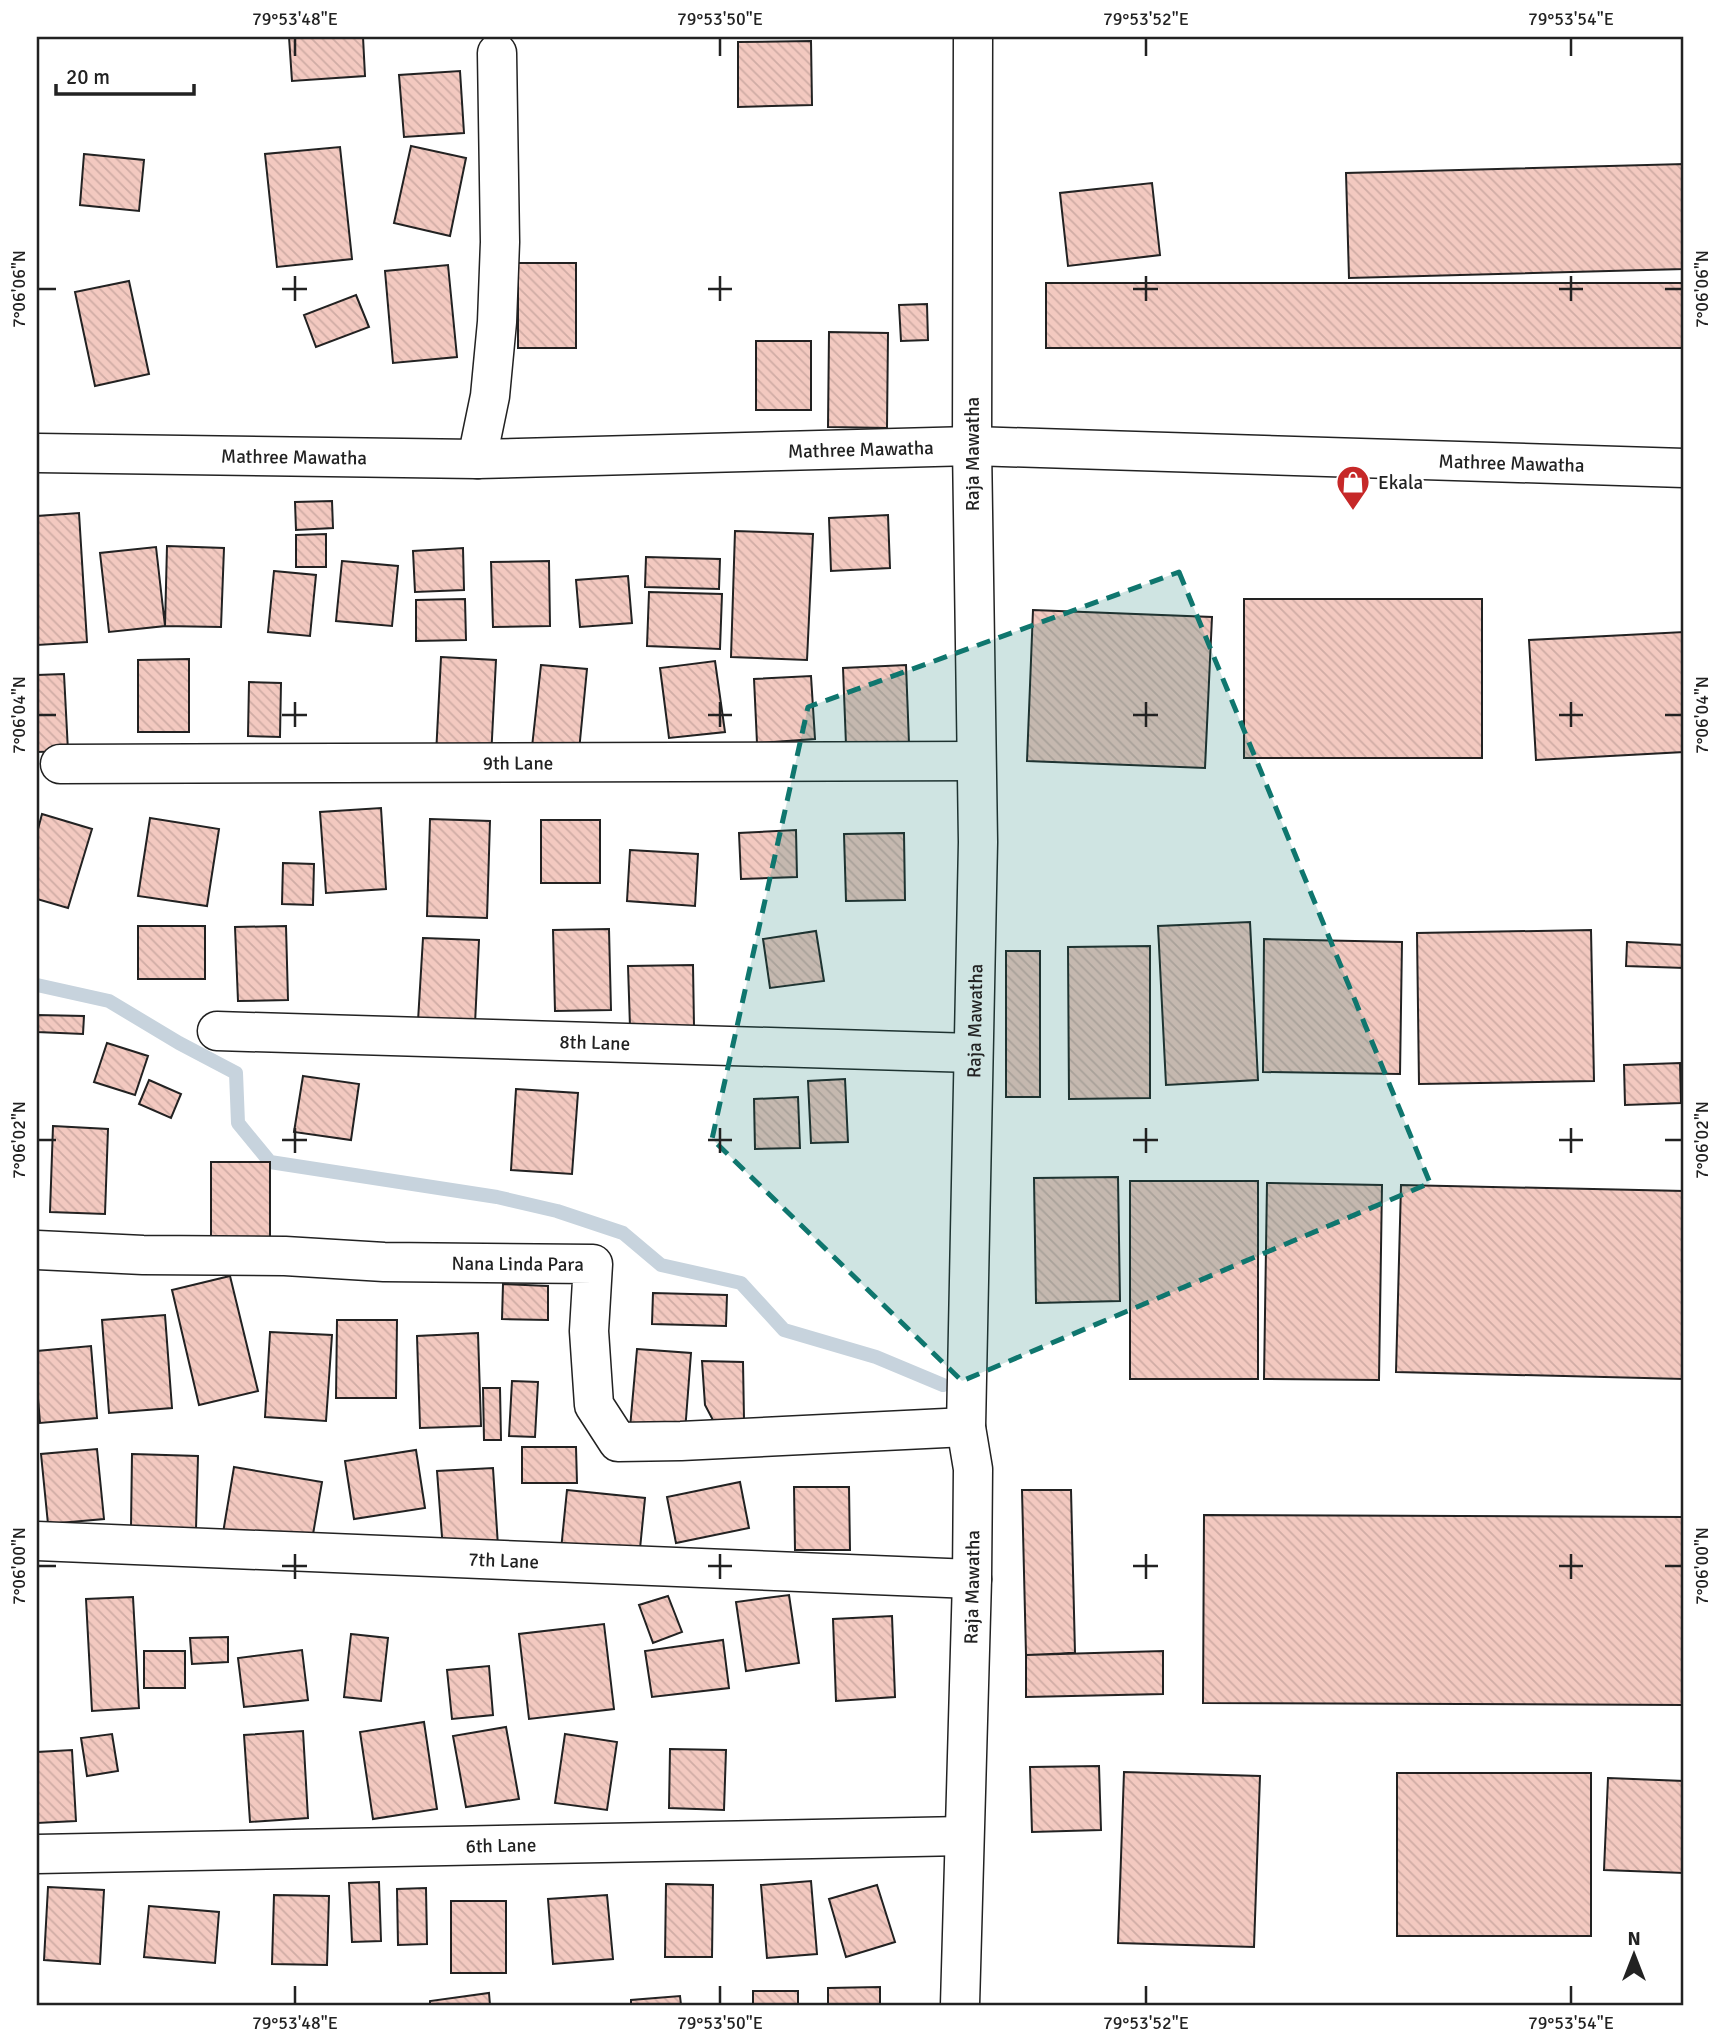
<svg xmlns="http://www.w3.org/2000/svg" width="1721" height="2042" font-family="Signika,sans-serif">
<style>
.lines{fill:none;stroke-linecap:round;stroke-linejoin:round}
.stream{stroke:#c7d3dd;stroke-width:14}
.building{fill:url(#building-back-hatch);stroke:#222;stroke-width:2}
.street-casing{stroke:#222;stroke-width:41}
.secondary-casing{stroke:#222;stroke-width:41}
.street{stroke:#fff;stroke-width:38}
.secondary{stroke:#fff;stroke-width:38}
.marked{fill:#0f766e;fill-opacity:0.2;stroke:#0f766e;stroke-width:5;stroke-dasharray:14 9;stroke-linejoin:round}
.ticks{fill:none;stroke:#222;stroke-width:2.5}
.labels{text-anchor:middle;stroke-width:5;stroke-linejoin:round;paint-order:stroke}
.street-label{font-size:19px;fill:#222;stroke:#fff}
.poi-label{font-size:19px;fill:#222;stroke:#fff;text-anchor:start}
.neatline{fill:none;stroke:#222;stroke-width:2.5}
.ticks-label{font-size:18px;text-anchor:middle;fill:#222}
</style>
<defs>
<pattern id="building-back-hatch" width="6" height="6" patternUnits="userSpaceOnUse" patternTransform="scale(1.75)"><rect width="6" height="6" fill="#f3c9c0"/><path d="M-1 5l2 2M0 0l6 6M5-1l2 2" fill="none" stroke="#d0aca5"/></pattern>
</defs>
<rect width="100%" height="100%" fill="#fff"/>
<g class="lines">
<!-- stream -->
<path class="stream" d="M 37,985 L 109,1001 L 179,1043 L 236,1073 L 238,1123 L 270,1162 L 497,1197 L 557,1211 L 623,1233 L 661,1265 L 741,1283 L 784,1330 L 876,1357 L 943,1385"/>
</g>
<!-- building -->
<path class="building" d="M 289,37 L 363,37 L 365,76 L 292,81 Z
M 811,41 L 812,105 L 738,107 L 738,42 Z
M 460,71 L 464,133 L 404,137 L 399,75 Z
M 411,146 L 466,158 L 450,236 L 394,223 Z
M 340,147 L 352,259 L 277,267 L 265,154 Z
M 84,154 L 144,160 L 139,211 L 80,205 Z
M 1684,164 L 1684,269 L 1349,278 L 1346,173 Z
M 1152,183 L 1160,255 L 1068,266 L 1060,193 Z
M 518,263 L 576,263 L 576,348 L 518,348 Z
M 448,265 L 457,357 L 393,363 L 385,271 Z
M 129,281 L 149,374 L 95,386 L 75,292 Z
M 1046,283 L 1684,283 L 1684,348 L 1046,348 Z
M 356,295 L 369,327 L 316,347 L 304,315 Z
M 927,304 L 928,340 L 901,341 L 899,305 Z
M 829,332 L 888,333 L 887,428 L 828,427 Z
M 756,341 L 811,341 L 811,410 L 756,410 Z
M 332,501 L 333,528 L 296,530 L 295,502 Z
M 79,513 L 87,642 L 37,645 L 37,516 Z
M 888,515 L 890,568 L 831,571 L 829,518 Z
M 735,531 L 813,534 L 807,660 L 731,657 Z
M 326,534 L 326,567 L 296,567 L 296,535 Z
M 167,546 L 224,548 L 221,627 L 165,626 Z
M 156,547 L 165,626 L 109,632 L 100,553 Z
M 463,548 L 464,590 L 415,592 L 413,551 Z
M 646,557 L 720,559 L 719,589 L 645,587 Z
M 342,561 L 398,566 L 392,626 L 336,621 Z
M 549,561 L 550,626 L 493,627 L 491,562 Z
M 274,571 L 316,575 L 310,636 L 268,632 Z
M 628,576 L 632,623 L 580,627 L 576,580 Z
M 649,592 L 722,594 L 720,649 L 647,646 Z
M 465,599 L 466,640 L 416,641 L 416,600 Z
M 1244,599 L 1482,599 L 1482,758 L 1244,758 Z
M 1033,610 L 1212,617 L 1205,768 L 1027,761 Z
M 1684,632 L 1684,752 L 1536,760 L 1529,640 Z
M 441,657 L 496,660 L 491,758 L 436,755 Z
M 189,659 L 189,732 L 138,732 L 138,660 Z
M 715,661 L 725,732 L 669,738 L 660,668 Z
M 541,665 L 587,669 L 579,751 L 532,747 Z
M 906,665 L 909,743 L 846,745 L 843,668 Z
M 64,674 L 68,751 L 37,752 L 37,675 Z
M 811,676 L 815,739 L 757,743 L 754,679 Z
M 249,682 L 281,683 L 280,737 L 248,736 Z
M 381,808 L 386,889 L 326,893 L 320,812 Z
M 42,814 L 92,829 L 68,908 L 37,899 L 37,833 Z
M 150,818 L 219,829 L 207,906 L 138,896 Z
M 430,819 L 490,821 L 487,918 L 427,916 Z
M 541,820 L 600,820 L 600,883 L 541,883 Z
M 796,830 L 797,877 L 741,879 L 739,833 Z
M 904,833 L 905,900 L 846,901 L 844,834 Z
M 630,850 L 698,854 L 695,906 L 627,901 Z
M 283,863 L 314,864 L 313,905 L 282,904 Z
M 1250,922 L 1258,1080 L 1166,1085 L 1158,926 Z
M 138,926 L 205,926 L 205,979 L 138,979 Z
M 286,926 L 288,1000 L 238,1001 L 235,927 Z
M 609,929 L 611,1010 L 555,1011 L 553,930 Z
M 1591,930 L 1594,1081 L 1419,1084 L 1417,933 Z
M 816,931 L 824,981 L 770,988 L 763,939 Z
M 423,938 L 479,940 L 475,1024 L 418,1021 Z
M 1264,939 L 1402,942 L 1400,1074 L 1263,1072 Z
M 1627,942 L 1684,945 L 1684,968 L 1626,966 Z
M 1150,946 L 1150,1098 L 1069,1099 L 1068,947 Z
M 1006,951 L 1040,951 L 1040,1097 L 1006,1097 Z
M 693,965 L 694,1026 L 630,1027 L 628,966 Z
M 37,1015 L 84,1016 L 83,1034 L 37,1032 Z
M 107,1043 L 148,1056 L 135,1095 L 94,1082 Z
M 1680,1063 L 1681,1103 L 1625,1105 L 1624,1065 Z
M 303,1076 L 359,1084 L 351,1140 L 294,1132 Z
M 845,1079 L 848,1142 L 811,1143 L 808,1081 Z
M 149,1080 L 181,1094 L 171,1118 L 139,1104 Z
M 516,1089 L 578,1093 L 572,1174 L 511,1170 Z
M 798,1097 L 800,1148 L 755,1149 L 754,1099 Z
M 53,1126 L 108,1129 L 105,1214 L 50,1212 Z
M 211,1162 L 270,1162 L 270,1237 L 211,1237 Z
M 1118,1177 L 1120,1301 L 1036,1303 L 1034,1178 Z
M 1130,1181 L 1258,1181 L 1258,1379 L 1130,1379 Z
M 1267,1183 L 1382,1185 L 1379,1380 L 1264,1379 Z
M 1401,1185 L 1684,1191 L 1684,1379 L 1396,1372 Z
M 230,1276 L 258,1391 L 199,1405 L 172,1290 Z
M 503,1284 L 548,1286 L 548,1320 L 502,1319 Z
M 653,1293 L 727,1295 L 726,1326 L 652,1324 Z
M 165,1315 L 172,1408 L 109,1413 L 102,1320 Z
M 337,1320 L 397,1320 L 396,1398 L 336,1398 Z
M 270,1332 L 332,1335 L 326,1421 L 265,1417 Z
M 478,1333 L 481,1426 L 420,1428 L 417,1336 Z
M 91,1346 L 97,1418 L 40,1423 L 37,1386 L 37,1351 Z
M 637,1349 L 691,1353 L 685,1432 L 630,1428 Z
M 702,1361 L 743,1362 L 744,1419 L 715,1424 L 705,1405 Z
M 512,1381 L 538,1382 L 535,1437 L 509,1436 Z
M 483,1388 L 500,1388 L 501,1440 L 484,1440 Z
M 522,1447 L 576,1447 L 577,1483 L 522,1483 Z
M 97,1449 L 104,1519 L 48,1524 L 41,1454 Z
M 416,1450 L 425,1508 L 354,1519 L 345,1461 Z
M 132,1454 L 198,1456 L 196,1529 L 131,1528 Z
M 234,1467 L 322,1482 L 311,1546 L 223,1533 Z
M 493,1468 L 498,1546 L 443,1550 L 437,1471 Z
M 740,1482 L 749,1528 L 676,1543 L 667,1497 Z
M 794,1487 L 849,1487 L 850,1550 L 795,1550 Z
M 567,1490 L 645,1498 L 639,1559 L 561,1550 Z
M 1022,1490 L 1071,1490 L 1075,1653 L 1026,1655 Z
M 1204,1515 L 1684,1517 L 1684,1705 L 1203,1703 Z
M 789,1595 L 799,1663 L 746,1671 L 736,1602 Z
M 668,1596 L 682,1632 L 653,1643 L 639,1605 Z
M 133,1597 L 139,1708 L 92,1711 L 86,1599 Z
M 892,1616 L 895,1697 L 836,1701 L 833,1619 Z
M 604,1624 L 614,1709 L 529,1719 L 519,1634 Z
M 351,1634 L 388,1638 L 381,1701 L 344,1697 Z
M 228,1637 L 228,1662 L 192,1664 L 190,1638 Z
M 723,1640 L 729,1688 L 652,1697 L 645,1651 Z
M 302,1650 L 308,1700 L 244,1707 L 238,1658 Z
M 144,1651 L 185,1651 L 185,1688 L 144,1688 Z
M 1163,1651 L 1163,1694 L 1026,1697 L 1026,1655 Z
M 489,1666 L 493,1715 L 452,1719 L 447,1670 Z
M 424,1722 L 437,1809 L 373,1819 L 360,1732 Z
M 506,1727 L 519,1799 L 466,1807 L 453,1736 Z
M 303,1731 L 308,1818 L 250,1822 L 244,1735 Z
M 112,1734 L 118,1771 L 87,1776 L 81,1738 Z
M 565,1734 L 617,1742 L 607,1810 L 555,1803 Z
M 670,1749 L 726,1750 L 724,1810 L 669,1808 Z
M 72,1750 L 76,1821 L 37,1823 L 37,1752 Z
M 1099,1766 L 1101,1830 L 1032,1832 L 1030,1767 Z
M 1124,1772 L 1260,1776 L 1254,1947 L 1118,1943 Z
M 1397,1773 L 1591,1773 L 1591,1936 L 1397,1936 Z
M 1608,1778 L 1684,1781 L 1684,1873 L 1604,1870 Z
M 811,1881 L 817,1954 L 767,1958 L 761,1885 Z
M 379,1882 L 381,1941 L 352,1942 L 349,1883 Z
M 666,1884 L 713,1885 L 712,1957 L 665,1957 Z
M 877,1885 L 895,1942 L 846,1957 L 829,1899 Z
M 48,1887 L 104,1890 L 100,1964 L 44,1960 Z
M 426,1888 L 427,1944 L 398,1945 L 397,1889 Z
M 274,1895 L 329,1896 L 327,1965 L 272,1964 Z
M 607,1895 L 613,1959 L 553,1964 L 548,1899 Z
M 451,1901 L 506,1901 L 506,1973 L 451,1973 Z
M 149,1906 L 219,1912 L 215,1963 L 144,1957 Z
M 880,1987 L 880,2005 L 828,2005 L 828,1988 Z
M 753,1991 L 798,1991 L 798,2005 L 753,2005 Z
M 489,1993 L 490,2005 L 430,2005 L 430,2001 Z
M 680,1996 L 681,2005 L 631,2005 L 631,2000 Z"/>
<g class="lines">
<defs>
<g id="street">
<path d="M 477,459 L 490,396 L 497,322 L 500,242 L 497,53"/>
<path id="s1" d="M 60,764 L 976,761"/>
<path id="s2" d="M 217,1031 L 973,1053"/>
<path id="s3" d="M 37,1250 L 143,1255 L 285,1256 L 384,1262 L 593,1264 L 589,1331 L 594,1405 L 618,1442 L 681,1441 L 966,1427"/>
<path id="s4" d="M 37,1541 L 972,1579"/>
<path id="s5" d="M 37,1854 L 964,1836"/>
</g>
<g id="secondary">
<path id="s6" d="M 37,453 L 477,459 L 972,446 L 1684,468"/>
<path id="s7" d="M 960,2005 L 972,1579 L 973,1469 L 966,1427 L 978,842 L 972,446 L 973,37"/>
</g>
</defs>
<!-- street casing -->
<use href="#street" class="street-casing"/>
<!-- secondary casing -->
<use href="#secondary" class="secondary-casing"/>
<!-- street -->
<use href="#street" class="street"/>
<!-- secondary -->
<use href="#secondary" class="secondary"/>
</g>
<!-- marked area -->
<path class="marked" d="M 1179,572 L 1430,1183 L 962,1381 L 712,1139 L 808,707 Z"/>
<!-- ticks -->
<path class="ticks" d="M 295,38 L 295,56M 720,38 L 720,56M 1146,38 L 1146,56M 1571,38 L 1571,56M 295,276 L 295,301M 720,276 L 720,301M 1146,276 L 1146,301M 1571,276 L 1571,301M 38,289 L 56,289M 282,289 L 307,289M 708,289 L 732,289M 1133,289 L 1158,289M 1559,289 L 1583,289M 1665,289 L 1682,289M 295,702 L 295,727M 720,702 L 720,727M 1146,702 L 1146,727M 1571,702 L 1571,727M 38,715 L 56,715M 282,715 L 307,715M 708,715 L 732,715M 1133,715 L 1158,715M 1559,715 L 1583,715M 1665,715 L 1682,715M 295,1128 L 295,1153M 720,1128 L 720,1153M 1146,1128 L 1146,1153M 1571,1128 L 1571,1153M 38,1140 L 56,1140M 282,1140 L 307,1140M 708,1140 L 732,1140M 1133,1140 L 1158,1140M 1559,1140 L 1583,1140M 1665,1140 L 1682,1140M 295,1554 L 295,1579M 720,1554 L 720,1579M 1146,1554 L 1146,1579M 1571,1554 L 1571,1579M 38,1566 L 56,1566M 282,1566 L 307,1566M 708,1566 L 732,1566M 1133,1566 L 1158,1566M 1559,1566 L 1583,1566M 1665,1566 L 1682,1566M 295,1986 L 295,2004M 720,1986 L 720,2004M 1146,1986 L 1146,2004M 1571,1986 L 1571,2004"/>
<!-- icons -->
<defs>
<symbol id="shop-pin" viewBox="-11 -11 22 30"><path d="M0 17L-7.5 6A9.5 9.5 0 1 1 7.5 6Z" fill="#c62828" stroke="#fff"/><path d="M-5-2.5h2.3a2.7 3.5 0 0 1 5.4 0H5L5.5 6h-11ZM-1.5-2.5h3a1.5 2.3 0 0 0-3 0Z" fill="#fff"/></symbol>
</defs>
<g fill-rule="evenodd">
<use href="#shop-pin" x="1334" y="463" width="38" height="52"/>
</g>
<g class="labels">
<!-- street labels -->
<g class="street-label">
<text dy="7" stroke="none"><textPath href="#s6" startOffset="824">Mathree Mawatha</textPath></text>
<text transform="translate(972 454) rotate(-90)" y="7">Raja Mawatha</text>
<text dy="7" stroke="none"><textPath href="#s6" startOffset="257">Mathree Mawatha</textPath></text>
<text dy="7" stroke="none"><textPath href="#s6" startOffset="1475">Mathree Mawatha</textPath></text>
<text dy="7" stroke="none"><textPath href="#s1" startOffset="458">9th Lane</textPath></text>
<text dy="7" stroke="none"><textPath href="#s7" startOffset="985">Raja Mawatha</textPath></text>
<text dy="7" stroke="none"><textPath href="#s2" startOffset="378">8th Lane</textPath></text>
<text dy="7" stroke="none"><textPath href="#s3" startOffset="481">Nana Linda Para</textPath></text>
<text dy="7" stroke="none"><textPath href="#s4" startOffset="467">7th Lane</textPath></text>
<text dy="7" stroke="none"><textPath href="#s7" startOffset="418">Raja Mawatha</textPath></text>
<text dy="7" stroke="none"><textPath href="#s5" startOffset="464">6th Lane</textPath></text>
</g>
<!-- poi labels -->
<g class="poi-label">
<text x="1378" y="489">Ekala</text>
</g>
</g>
<!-- border -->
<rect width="1721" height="2042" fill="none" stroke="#ffffff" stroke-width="77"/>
<!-- north arrow -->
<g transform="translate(1634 1955)" stroke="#ffffff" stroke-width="5" paint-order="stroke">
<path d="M0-5L12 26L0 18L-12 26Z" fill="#222222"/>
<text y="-10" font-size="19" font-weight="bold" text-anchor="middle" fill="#222222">N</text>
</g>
<!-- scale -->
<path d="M56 84v10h138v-10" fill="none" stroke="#222222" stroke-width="3.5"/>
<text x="66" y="84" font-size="21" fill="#222222" stroke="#ffffff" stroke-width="5" paint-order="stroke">20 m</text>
<rect x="38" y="38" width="1644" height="1966" class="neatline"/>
<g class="ticks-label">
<text x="295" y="25">79°53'48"E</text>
<text x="720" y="25">79°53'50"E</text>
<text x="1146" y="25">79°53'52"E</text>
<text x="1571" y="25">79°53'54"E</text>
<text transform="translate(19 289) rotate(-90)" y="6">7°06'06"N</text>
<text transform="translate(1702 289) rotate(-90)" y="6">7°06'06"N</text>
<text transform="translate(19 715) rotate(-90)" y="6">7°06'04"N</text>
<text transform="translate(1702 715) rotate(-90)" y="6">7°06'04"N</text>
<text transform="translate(19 1140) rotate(-90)" y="6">7°06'02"N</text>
<text transform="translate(1702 1140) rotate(-90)" y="6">7°06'02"N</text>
<text transform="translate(19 1566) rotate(-90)" y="6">7°06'00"N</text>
<text transform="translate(1702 1566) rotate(-90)" y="6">7°06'00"N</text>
<text x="295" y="2029">79°53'48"E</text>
<text x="720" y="2029">79°53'50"E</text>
<text x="1146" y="2029">79°53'52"E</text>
<text x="1571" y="2029">79°53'54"E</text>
</g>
</svg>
